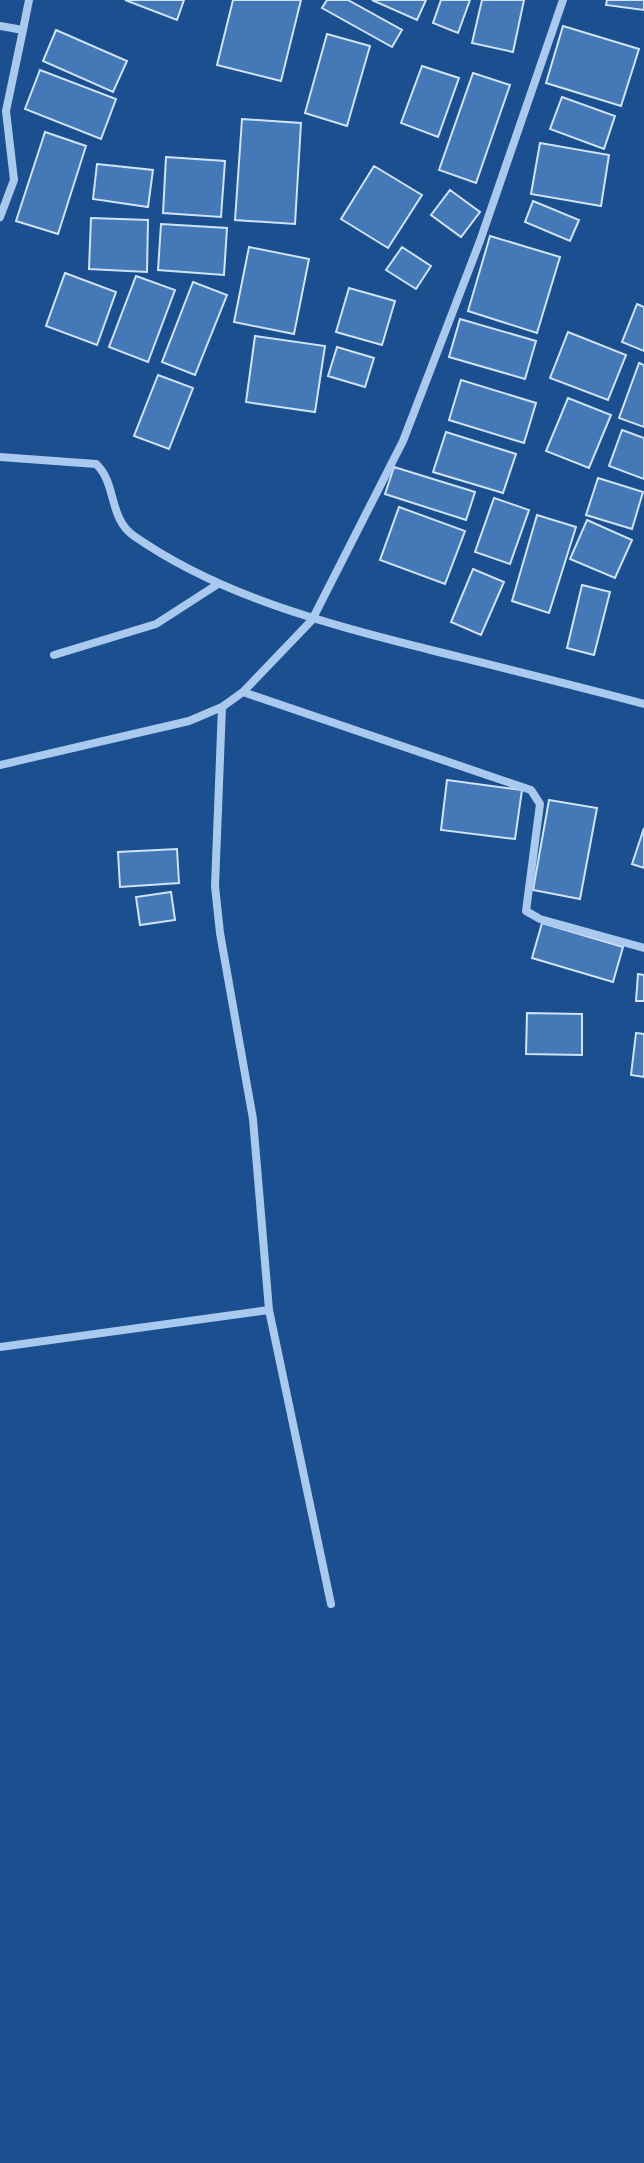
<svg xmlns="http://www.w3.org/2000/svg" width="644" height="2163" font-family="'Varela Round',sans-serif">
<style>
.building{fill:#4478b7;stroke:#cfe3fa;stroke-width:2}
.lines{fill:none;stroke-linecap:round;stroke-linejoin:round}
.minor{stroke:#a9c9ee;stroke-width:8}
</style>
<rect width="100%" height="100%" fill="#1b4f8f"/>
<!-- building -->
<path class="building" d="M 125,0 L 184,0 L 177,20 Z
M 233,0 L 301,0 L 281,81 L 217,65 Z
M 327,0 L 348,0 L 402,30 L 392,47 L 322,8 Z
M 372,0 L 426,0 L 417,20 Z
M 441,0 L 470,0 L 458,33 L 433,23 Z
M 482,0 L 524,0 L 513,52 L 472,43 Z
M 607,0 L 644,0 L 644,10 L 606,5 Z
M 563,26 L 639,49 L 621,106 L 546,83 Z
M 56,30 L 127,61 L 113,92 L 43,61 Z
M 327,34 L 370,46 L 347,126 L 305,113 Z
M 422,66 L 459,78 L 438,137 L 401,123 Z
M 40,70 L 116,99 L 101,139 L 25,109 Z
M 473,73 L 510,85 L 476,183 L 439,170 Z
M 562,97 L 615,116 L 604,149 L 550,129 Z
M 242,119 L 301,123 L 295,224 L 235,220 Z
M 45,132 L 86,146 L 58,234 L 16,221 Z
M 540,143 L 609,155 L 601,206 L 531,194 Z
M 166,157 L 225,161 L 221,217 L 163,213 Z
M 97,164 L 153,170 L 148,207 L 93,199 Z
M 374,166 L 422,195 L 388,248 L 341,219 Z
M 450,190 L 480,212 L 461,237 L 431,215 Z
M 533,201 L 579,220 L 570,241 L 525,222 Z
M 91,218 L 148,220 L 147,272 L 89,269 Z
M 161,224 L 227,228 L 224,275 L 158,270 Z
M 490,236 L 560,257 L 537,333 L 468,311 Z
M 249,247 L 309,259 L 294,334 L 234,322 Z
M 402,247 L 431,266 L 416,289 L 386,270 Z
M 65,273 L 116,292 L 97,345 L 46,326 Z
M 136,276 L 175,290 L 148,362 L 109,347 Z
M 193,282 L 227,295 L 195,375 L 162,362 Z
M 349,288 L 395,301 L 382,345 L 336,332 Z
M 637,304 L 644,307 L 644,351 L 622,342 Z
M 460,319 L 536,341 L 525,379 L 449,357 Z
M 568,332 L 626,355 L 608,400 L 550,378 Z
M 255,336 L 325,346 L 315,412 L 246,402 Z
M 337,347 L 374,358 L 365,387 L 328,376 Z
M 639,363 L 644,365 L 644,427 L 619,418 Z
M 158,375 L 193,388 L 169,449 L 134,436 Z
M 461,380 L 536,403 L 524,443 L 449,420 Z
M 568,398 L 611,415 L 589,468 L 546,451 Z
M 622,430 L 644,438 L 644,479 L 609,466 Z
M 446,432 L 516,454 L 503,493 L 433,472 Z
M 394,467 L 475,492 L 466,520 L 385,494 Z
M 598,478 L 643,492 L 632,529 L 586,515 Z
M 494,498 L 529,510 L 510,564 L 475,552 Z
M 399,507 L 465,531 L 445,584 L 380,560 Z
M 537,515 L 576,527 L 549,613 L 512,601 Z
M 587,520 L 632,540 L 615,578 L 570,559 Z
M 473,569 L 504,582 L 481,635 L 451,622 Z
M 582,585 L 610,592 L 594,655 L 567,648 Z
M 447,780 L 522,790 L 515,839 L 441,830 Z
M 549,800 L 597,808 L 580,899 L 533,890 Z
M 644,828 L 644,868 L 632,864 Z
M 177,849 L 179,883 L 120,887 L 118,852 Z
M 171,892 L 175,920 L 140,925 L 136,897 Z
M 542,923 L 623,947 L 613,982 L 532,958 Z
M 638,974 L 644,975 L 644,1001 L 636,1001 Z
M 527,1013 L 582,1014 L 582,1055 L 526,1054 Z
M 636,1033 L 644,1034 L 644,1077 L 631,1075 Z"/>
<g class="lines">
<!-- minor -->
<path class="minor" d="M 0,26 L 23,30 L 29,0
M 0,217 L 14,180 L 6,111 L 23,30
M 0,457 L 96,464 C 117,483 108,518 134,536 C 222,597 325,623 427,649 C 499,667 572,685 644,704
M 54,655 L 156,624 L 218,584
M 243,692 L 531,790 L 540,804 L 526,911 L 540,919 L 644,948
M 222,707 L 215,886 L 220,933 L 253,1119 L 269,1310 L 331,1604
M 0,765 L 189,721 L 222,707 L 243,692 L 312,620 L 403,441 L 480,241 L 563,0
M 0,1347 L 269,1310"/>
</g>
</svg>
